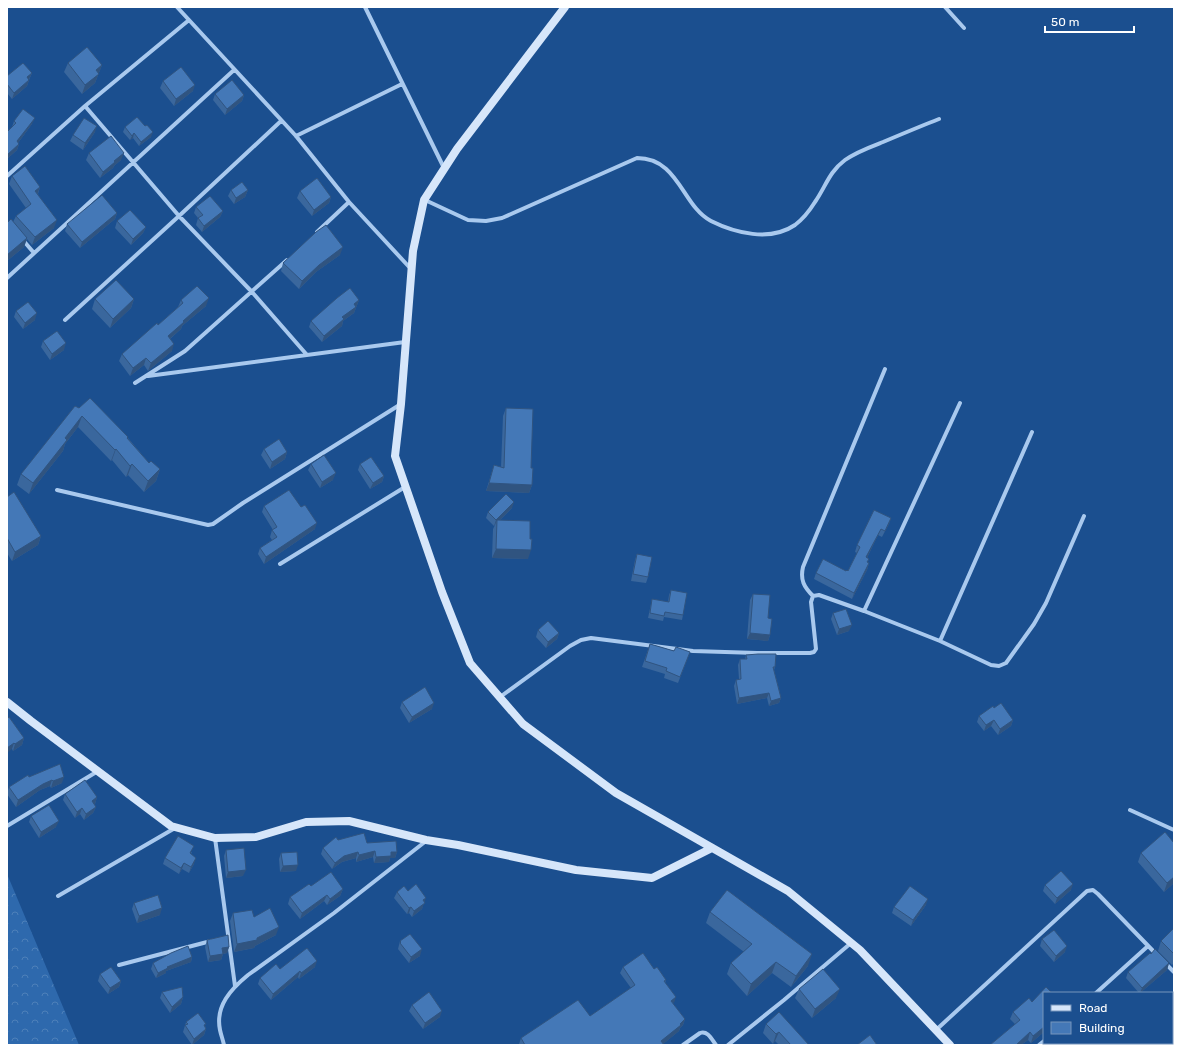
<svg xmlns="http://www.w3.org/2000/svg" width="1181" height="1052" font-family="Rubik,sans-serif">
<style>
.forest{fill:url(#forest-crowns)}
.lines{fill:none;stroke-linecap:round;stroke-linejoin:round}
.street{stroke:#a9c9ee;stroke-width:4}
.secondary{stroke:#d6e6fa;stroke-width:8}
.wall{fill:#3a679d}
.shaded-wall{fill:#305480}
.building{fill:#4478b7;stroke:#305480}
</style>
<defs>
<pattern id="forest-crowns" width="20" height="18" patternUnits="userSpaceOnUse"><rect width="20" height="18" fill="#2e69ad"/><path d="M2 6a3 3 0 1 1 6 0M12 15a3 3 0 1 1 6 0" fill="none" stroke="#4d80b9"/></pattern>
</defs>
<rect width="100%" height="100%" fill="#1b4f8f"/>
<!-- forest -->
<path class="forest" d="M 7,874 L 79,1045 L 7,1045 Z"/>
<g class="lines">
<!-- street -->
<path class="street" d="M 177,7 L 296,136 L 349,202 L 411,269
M 365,7 L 444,168
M 945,7 L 964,28
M 85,106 L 179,216 L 252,292 L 307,355
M 296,136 L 402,84
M 7,176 L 85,106 L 189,20
M 425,200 L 468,220 L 486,221 L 502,218 L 637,158 C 679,158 682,206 711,221 C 735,233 770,242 795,225 C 803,219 810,210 815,202 C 826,186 829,172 845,160 C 856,152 870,147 883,142 C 902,134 921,126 939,119
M 317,232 L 349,202
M 22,239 L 34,253
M 7,278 L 234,70
M 65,320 L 179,216 L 281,121
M 148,376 L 405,342
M 135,383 L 185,351 L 287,260
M 57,490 L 208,525 L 213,524 L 243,503 L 401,404
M 280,564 L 405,487
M 813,596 C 804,587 800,580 803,567 L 885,369
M 864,611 L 960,403
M 940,641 L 1032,432
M 500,697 L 570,646 L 581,640 L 591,638 L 693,651 L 757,653 L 810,653 L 814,652 L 816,649 L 811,602 L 813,596 L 819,595 L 864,611 L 940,641 L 991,665 L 999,666 L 1006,663 L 1034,624 L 1046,603 L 1084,516
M 1130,810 L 1174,830
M 7,826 L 98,771
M 215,838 L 235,986
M 58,896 L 175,828
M 1165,963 L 1174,972
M 119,965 L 211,941
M 1096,993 L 1148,946
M 936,1030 L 1087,891 L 1093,890 L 1098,894 L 1157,955
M 1172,1039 L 1174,1037
M 224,1045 C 223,1040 221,1035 220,1030 C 215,1006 231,989 248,975 L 334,913 L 426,841
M 683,1045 L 700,1033 C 708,1030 712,1040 716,1045
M 728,1045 L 784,1000 L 851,943
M 1039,1045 L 1044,1041
M 1165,1045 L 1167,1043"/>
<!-- secondary -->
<path class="secondary" d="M 565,7 L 457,149 L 424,200 L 413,251 L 401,404 L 395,456 L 442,592 L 470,663 L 523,724 L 616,793 L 788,891 L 860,950 L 950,1045
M 7,702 L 31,721 L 171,826 L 215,838 L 256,837 L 306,822 L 349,821 L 426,840 L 458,845 L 576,870 L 652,878 L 712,848"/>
</g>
<!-- wall -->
<path class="wall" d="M 68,63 L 102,65 L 95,83 L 82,94 L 64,72 Z
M 32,73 L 29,80 L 27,86 L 12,99 L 7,93 L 7,76 Z
M 163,81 L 193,91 L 174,106 L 160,88 Z
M 215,94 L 244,95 L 242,101 L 225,115 L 213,100 Z
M 14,121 L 32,124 L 18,143 L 19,144 L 17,150 L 7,159 L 7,131 L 12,127 Z
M 125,127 L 151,137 L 139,146 L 133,138 L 130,140 L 123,132 Z
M 95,132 L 83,150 L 70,141 L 73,135 Z
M 89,153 L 121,160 L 114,166 L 113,168 L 100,178 L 86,160 Z
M 12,176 L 40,187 L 38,194 L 54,228 L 32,245 L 27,239 L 24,247 L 7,261 L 7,223 L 13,222 L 16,216 L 26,208 L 9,184 Z
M 231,190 L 248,190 L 245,197 L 234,204 L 228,196 Z
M 300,191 L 331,197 L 329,203 L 312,216 L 297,198 Z
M 196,207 L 223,211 L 220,217 L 202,232 L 196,225 L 198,218 L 194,213 Z
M 117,213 L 115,219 L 80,248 L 65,231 L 67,224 Z
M 117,221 L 146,227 L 143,233 L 131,245 L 115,228 Z
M 340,255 L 316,272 L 299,289 L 281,271 L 283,263 Z
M 95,299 L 134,299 L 131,308 L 110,328 L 92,309 Z
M 181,300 L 206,306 L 182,326 L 181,329 L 170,339 L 172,351 L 148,371 L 144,365 L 130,376 L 119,361 L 122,354 L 158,325 L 178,307 Z
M 359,300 L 354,313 L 343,321 L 342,326 L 322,342 L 309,327 L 311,321 Z
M 16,311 L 35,320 L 23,329 L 14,317 Z
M 43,341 L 64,350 L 50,360 L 41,347 Z
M 79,408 L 128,437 L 128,438 L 149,463 L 160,469 L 156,481 L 144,492 L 128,475 L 126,477 L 112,460 L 111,461 L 78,427 L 65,444 L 63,451 L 29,494 L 17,485 L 21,474 Z
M 506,408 L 531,468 L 532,485 L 529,493 L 486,491 L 494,465 L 501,467 L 503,416 Z
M 264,449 L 287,452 L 285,459 L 270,469 L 261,455 Z
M 311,464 L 333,480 L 320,488 L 308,470 Z
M 360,464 L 384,476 L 382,482 L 370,489 L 358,470 Z
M 7,497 L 41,536 L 38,545 L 12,561 L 7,553 Z
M 264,506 L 315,529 L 264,564 L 258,554 L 260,548 L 272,540 L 270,537 L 272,530 L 273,530 L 262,512 Z
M 512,508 L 500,520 L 528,559 L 492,558 L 493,529 L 495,525 L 494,526 L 486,518 L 488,512 Z
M 891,518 L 889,524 L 882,537 L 878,535 L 867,558 L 869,559 L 867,563 L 869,563 L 867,570 L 852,599 L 814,579 L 816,573 L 848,571 L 857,553 L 855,552 L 857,545 Z
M 637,554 L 648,577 L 646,583 L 631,581 L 635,560 Z
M 671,590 L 683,615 L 682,620 L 664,617 L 663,621 L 648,618 L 651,604 L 652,599 L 668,602 L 669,595 Z
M 753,594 L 768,618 L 770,635 L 768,641 L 747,639 L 750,600 Z
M 833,613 L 849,631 L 837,635 L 831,619 Z
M 538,630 L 559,633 L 557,639 L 546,648 L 536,637 Z
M 650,644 L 674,651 L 690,652 L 678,683 L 664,678 L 665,674 L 642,667 Z
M 746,655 L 775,667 L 774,670 L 781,698 L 779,703 L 769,706 L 767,698 L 737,704 L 734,686 L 736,680 L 739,679 L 738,665 L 740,659 L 745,659 Z
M 402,702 L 432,709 L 409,723 L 400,708 Z
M 994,708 L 1013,720 L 1011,726 L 998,735 L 991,726 L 984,731 L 977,722 L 979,716 Z
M 9,717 L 24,738 L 22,745 L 13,751 L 12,749 Z
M 60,764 L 62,783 L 51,788 L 50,786 L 40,790 L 16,807 L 7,794 L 9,787 L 29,777 Z
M 65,794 L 97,797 L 95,804 L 94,804 L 96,807 L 93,813 L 84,820 L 80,814 L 75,818 L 63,800 Z
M 31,816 L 56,827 L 39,838 L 29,822 Z
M 338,840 L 367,843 L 397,852 L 395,858 L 390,858 L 389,862 L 374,863 L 373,857 L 356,862 L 356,858 L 342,862 L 332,869 L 321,854 L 323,848 Z
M 226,850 L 243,876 L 226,878 L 224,856 Z
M 192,852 L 191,854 L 194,864 L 189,873 L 182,869 L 179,874 L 163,864 L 165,858 Z
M 281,853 L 296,871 L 280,872 L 279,859 Z
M 1141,853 L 1174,883 L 1164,892 L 1138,862 Z
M 1045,885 L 1071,890 L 1055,904 L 1043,891 Z
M 311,886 L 343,889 L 340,896 L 327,905 L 324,901 L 300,919 L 288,904 L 290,897 Z
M 408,891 L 424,902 L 422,909 L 412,917 L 409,913 L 407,914 L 394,898 L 397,892 Z
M 134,903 L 160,915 L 137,923 L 132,909 Z
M 926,905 L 911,926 L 892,913 L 894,907 Z
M 710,912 L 808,966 L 791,987 L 772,973 L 747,996 L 727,974 L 731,963 L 744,952 L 706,923 Z
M 233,913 L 254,917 L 276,935 L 255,946 L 254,948 L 234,952 L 230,921 Z
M 1174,928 L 1174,963 L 1172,965 L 1158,951 L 1161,941 Z
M 1042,939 L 1065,952 L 1054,962 L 1040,946 Z
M 207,940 L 229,947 L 227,953 L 223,954 L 221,960 L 208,962 L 205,947 Z
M 400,941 L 420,956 L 409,963 L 398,949 Z
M 192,957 L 191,962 L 166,971 L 166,973 L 156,978 L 151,969 L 153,963 Z
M 1169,963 L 1167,970 L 1140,993 L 1139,993 L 1126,978 L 1128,972 Z
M 315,967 L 299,979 L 298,977 L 271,1000 L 258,984 L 260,978 L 280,969 Z
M 623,967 L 654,969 L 666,980 L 665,983 L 673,1004 L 685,1019 L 683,1025 L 680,1028 L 679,1031 L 663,1044 L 664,1045 L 519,1045 L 519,1044 L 521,1038 L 590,1016 L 631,988 L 620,973 Z
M 100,974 L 121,981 L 119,987 L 108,994 L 98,981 Z
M 799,989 L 836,998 L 812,1018 L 795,998 Z
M 162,992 L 183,997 L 181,1004 L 170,1013 L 160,998 Z
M 1044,993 L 1044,1032 L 1031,1043 L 1028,1040 L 1021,1045 L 990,1045 L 1015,1024 L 1010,1019 L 1013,1012 L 1032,1002 Z
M 412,1005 L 440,1017 L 423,1029 L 409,1011 Z
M 186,1022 L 205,1026 L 206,1029 L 204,1035 L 192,1045 L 183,1032 Z
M 766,1024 L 809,1045 L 779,1045 L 775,1041 L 773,1044 L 763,1033 Z"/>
<!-- shaded-wall -->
<path class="shaded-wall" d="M 102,65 L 95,83 L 82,94 L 85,85 L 96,70 Z
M 32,73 L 29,79 L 25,83 L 27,77 Z
M 29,80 L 27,86 L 12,99 L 14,93 Z
M 195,85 L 193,91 L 174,106 L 176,99 Z
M 244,95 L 242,101 L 225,115 L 227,109 Z
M 35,118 L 32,124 L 15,147 L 17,141 Z
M 97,126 L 95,132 L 83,150 L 85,143 Z
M 153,132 L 151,137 L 139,146 L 141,142 Z
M 134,133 L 133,138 L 130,140 L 132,136 Z
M 19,144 L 17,150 L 7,159 L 7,155 Z
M 124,153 L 121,160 L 114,166 L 113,168 L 100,178 L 103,172 L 114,161 Z
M 40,187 L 37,195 L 35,191 Z
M 248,190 L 245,197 L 234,204 L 236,198 Z
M 331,197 L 329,203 L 312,216 L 314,210 Z
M 223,211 L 220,217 L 202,232 L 204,226 Z
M 117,213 L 115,219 L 80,248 L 82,242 Z
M 57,220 L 54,228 L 32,245 L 35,237 Z
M 146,227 L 143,233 L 131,245 L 133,239 Z
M 27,238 L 24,247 L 7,261 L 7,255 Z
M 343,247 L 340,255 L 316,272 L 299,289 L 302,281 L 319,265 Z
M 209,298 L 206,306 L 182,326 L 181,329 L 165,343 L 168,336 L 183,321 Z
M 134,299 L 131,308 L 110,328 L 113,319 Z
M 359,300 L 354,313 L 343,321 L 342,326 L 322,342 L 324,336 L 354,304 Z
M 37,313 L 35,320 L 23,329 L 25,323 Z
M 66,343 L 64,350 L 50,360 L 52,354 Z
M 174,344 L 172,351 L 148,371 L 151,363 Z
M 146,358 L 144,365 L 130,376 L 133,368 Z
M 82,416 L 78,427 L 65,444 L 63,451 L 29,494 L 33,483 L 65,438 Z
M 116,449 L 112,460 L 111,461 L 115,450 Z
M 287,452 L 285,459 L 270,469 L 272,462 Z
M 132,464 L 128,475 L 126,477 L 130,466 Z
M 160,469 L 156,481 L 144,492 L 148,481 Z
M 336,473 L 333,480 L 320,488 L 322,482 Z
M 384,476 L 382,482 L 370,489 L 373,483 Z
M 489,483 L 532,485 L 529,493 L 486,491 Z
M 514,502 L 512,508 L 497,523 L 497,520 L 495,525 L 494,526 L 496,520 Z
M 891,518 L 889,524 L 882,537 L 885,531 Z
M 317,523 L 315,529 L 264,564 L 266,557 Z
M 881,529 L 878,535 L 864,564 L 866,557 Z
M 41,536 L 38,545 L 12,561 L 15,552 Z
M 496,549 L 531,550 L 528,559 L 492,558 Z
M 869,563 L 867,570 L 852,599 L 854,593 Z
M 852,625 L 849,631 L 837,635 L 839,629 Z
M 559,633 L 557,639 L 546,648 L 548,642 Z
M 750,633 L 770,635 L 768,641 L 747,639 Z
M 769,693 L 767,698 L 737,704 L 739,698 Z
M 781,698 L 779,703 L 769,706 L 771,701 Z
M 434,703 L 432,709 L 409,723 L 412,717 Z
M 994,720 L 991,726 L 984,731 L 986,725 Z
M 1013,720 L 1011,726 L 998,735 L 1000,729 Z
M 24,738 L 22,745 L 13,751 L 15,744 Z
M 14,743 L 12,749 L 7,753 L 7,748 Z
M 64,777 L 62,783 L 51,788 L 53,781 Z
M 52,780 L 50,786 L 40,790 L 16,807 L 18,800 L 43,784 Z
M 97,797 L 95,804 L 89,807 L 92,801 Z
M 96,807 L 93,813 L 84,820 L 86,814 Z
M 82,808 L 80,814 L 75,818 L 77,812 Z
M 59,821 L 56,827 L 39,838 L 41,832 Z
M 375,851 L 373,857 L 356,862 L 359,855 Z
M 358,852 L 356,858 L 342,862 L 332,869 L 335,863 L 344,856 Z
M 391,852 L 397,852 L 395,858 L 390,858 L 389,862 L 374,863 L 376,857 Z
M 196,858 L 194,864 L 189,873 L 191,867 Z
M 184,863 L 182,869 L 179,874 L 181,868 Z
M 298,865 L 296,871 L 280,872 L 283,866 Z
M 246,870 L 243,876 L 226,878 L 228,872 Z
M 1174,877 L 1174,883 L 1164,892 L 1167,883 Z
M 1073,884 L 1071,890 L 1055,904 L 1057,898 Z
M 343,889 L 340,896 L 327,905 L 330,899 Z
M 327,895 L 324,901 L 300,919 L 302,913 Z
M 426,898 L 422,909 L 412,917 L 414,911 L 423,900 Z
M 928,899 L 926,905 L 911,926 L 913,920 Z
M 411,907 L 409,913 L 407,914 L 409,908 Z
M 162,908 L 160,915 L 137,923 L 139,916 Z
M 279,927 L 276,935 L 255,946 L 254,948 L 234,952 L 237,944 L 257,938 Z
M 1067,946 L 1065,952 L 1054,962 L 1056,956 Z
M 229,947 L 227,953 L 223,954 L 221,960 L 208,962 L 210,956 L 222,948 Z
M 422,949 L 420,956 L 409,963 L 411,957 Z
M 812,954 L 808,966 L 791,987 L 796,976 Z
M 192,957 L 191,962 L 166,971 L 166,973 L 156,978 L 158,973 L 167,967 Z
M 317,961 L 315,967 L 299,979 L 301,973 Z
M 776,962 L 772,973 L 747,996 L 751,984 Z
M 1169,963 L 1167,970 L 1140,993 L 1142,988 Z
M 300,971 L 298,977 L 271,1000 L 273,994 Z
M 121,981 L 119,987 L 108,994 L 110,988 Z
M 840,989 L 836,998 L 812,1018 L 815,1009 Z
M 183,997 L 181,1004 L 170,1013 L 172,1007 Z
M 676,997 L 674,1003 L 671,1001 Z
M 442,1011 L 440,1017 L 423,1029 L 425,1023 Z
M 685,1019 L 683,1025 L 680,1028 L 679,1031 L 662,1045 L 661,1041 L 680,1024 Z
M 1044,1027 L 1044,1032 L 1031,1043 L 1033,1036 Z
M 206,1029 L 204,1035 L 192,1045 L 194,1039 Z
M 779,1032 L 775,1041 L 773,1044 L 776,1034 Z
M 1030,1032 L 1028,1040 L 1021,1045 L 1016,1045 Z"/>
<!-- building -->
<path class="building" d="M 87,47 L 102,65 L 96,70 L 99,74 L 85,85 L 68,63 Z
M 23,63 L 32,73 L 27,77 L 29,80 L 14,93 L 7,84 L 7,76 Z
M 181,67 L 195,85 L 176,99 L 163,81 Z
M 232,80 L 244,95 L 227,109 L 215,94 Z
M 23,109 L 35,118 L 17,141 L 19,144 L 7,155 L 7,132 L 16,123 L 14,121 Z
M 137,117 L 145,126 L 147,125 L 153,132 L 141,142 L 134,133 L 132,136 L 125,127 Z
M 84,118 L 97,126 L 85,143 L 73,135 Z
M 111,136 L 124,153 L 114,161 L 115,162 L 103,172 L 89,153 Z
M 25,166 L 40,187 L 35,191 L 57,220 L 35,237 L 16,216 L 31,204 L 12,176 Z
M 317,178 L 331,197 L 314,210 L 300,191 Z
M 242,182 L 248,190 L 236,198 L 231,190 Z
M 102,195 L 117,213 L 82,242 L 67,224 Z
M 210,196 L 223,211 L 204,226 L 198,218 L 203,215 L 196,207 Z
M 130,210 L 146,227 L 133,239 L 117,221 Z
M 11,219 L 27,238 L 7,255 L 7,223 Z
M 326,225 L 343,247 L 319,265 L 302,281 L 283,263 L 316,232 Z
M 116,280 L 134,299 L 113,319 L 95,299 Z
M 197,286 L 209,298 L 183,321 L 184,322 L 168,336 L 174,344 L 151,363 L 146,358 L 133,368 L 122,354 L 157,323 L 158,325 L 183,303 L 181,300 Z
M 350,288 L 359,300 L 354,304 L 356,307 L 342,317 L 344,319 L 324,336 L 311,321 L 337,298 Z
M 28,302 L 37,313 L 25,323 L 16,311 Z
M 57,331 L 66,343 L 52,354 L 43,341 Z
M 90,398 L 128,437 L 127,438 L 149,463 L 151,461 L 160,469 L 148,481 L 132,464 L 130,466 L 116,449 L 115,450 L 82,416 L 65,438 L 67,440 L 33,483 L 21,474 L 75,406 L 79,408 Z
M 506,408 L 533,409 L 531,468 L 533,468 L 532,485 L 489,483 L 494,465 L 504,468 Z
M 279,439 L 287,452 L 272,462 L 264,449 Z
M 324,455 L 336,473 L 322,482 L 311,464 Z
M 371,457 L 384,476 L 373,483 L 360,464 Z
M 289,490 L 301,507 L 305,505 L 317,523 L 266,557 L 260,548 L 277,537 L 272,530 L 277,527 L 264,506 Z
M 14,492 L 41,536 L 15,552 L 7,538 L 7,497 Z
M 506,494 L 514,502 L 496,520 L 488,512 Z
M 874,510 L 891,518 L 885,531 L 881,529 L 866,557 L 869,559 L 867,562 L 869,563 L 854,593 L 816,573 L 823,559 L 846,571 L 847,570 L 848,571 L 860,547 L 857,545 Z
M 497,520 L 530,521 L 530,539 L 532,539 L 531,550 L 496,549 Z
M 637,554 L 652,557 L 648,577 L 633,574 Z
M 671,590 L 687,593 L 683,615 L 665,612 L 664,616 L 650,613 L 652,599 L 669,602 Z
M 753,594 L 770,595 L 768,618 L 772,619 L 770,635 L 750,633 Z
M 846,609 L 852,625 L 839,629 L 833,613 Z
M 548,621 L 559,633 L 548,642 L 538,630 Z
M 650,644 L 674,651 L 676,647 L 690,652 L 680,677 L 666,671 L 667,668 L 645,661 Z
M 758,654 L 776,654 L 775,667 L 773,667 L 781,698 L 771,701 L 769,693 L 739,698 L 736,680 L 741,679 L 740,659 L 747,659 L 746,655 Z
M 425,687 L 434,703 L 412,717 L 402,702 Z
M 1001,703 L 1013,720 L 1000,729 L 994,720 L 986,725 L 979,716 L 993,706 L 994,708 Z
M 9,717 L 24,738 L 15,744 L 14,743 L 7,748 L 7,719 Z
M 60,764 L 64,777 L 53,781 L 52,780 L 43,784 L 18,800 L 9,787 L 28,775 L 29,777 Z
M 85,780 L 97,797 L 92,801 L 96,807 L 86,814 L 82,808 L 77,812 L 65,794 Z
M 49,805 L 59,821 L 41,832 L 31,816 Z
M 1165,832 L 1174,843 L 1174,877 L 1167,883 L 1141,853 Z
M 364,833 L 367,843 L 396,841 L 397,852 L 391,852 L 391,856 L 376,857 L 375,851 L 359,855 L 358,852 L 344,856 L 335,863 L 323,848 L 336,837 L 338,840 Z
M 178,836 L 194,846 L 190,853 L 196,858 L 191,867 L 184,863 L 181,868 L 165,858 Z
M 244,848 L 246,870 L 228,872 L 226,850 Z
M 297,852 L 298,865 L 283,866 L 281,853 Z
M 1061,871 L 1073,884 L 1057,898 L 1045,885 Z
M 331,872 L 343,889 L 330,899 L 327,895 L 302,913 L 290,897 L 309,884 L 311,886 Z
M 416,884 L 426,898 L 423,900 L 425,903 L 414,911 L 411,907 L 409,908 L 397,892 L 404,886 L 408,891 Z
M 910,886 L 928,899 L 913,920 L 894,907 Z
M 727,890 L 812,954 L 796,976 L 776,962 L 751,984 L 731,963 L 752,944 L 710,912 Z
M 158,895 L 162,908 L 139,916 L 134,903 Z
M 270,908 L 279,927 L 257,938 L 257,940 L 237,944 L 233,913 L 252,910 L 254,917 Z
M 1174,928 L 1174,954 L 1161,941 Z
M 1054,930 L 1067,946 L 1056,956 L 1042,939 Z
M 410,934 L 422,949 L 411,957 L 400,943 L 401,942 L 400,941 Z
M 228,935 L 229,947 L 222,948 L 223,954 L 210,956 L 207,940 Z
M 188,946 L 192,957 L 167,967 L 168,968 L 158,973 L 153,963 L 171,953 Z
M 307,948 L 317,961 L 301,973 L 300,971 L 273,994 L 260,978 L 276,964 L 280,969 Z
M 1155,949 L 1169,963 L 1142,988 L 1128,972 L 1150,953 L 1151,954 Z
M 643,953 L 654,969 L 657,967 L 666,980 L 664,981 L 676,997 L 671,1001 L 685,1019 L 680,1024 L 681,1025 L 661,1041 L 664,1045 L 525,1045 L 521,1038 L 578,1000 L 590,1016 L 635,985 L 623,967 Z
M 111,967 L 121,981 L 110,988 L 100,974 Z
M 823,969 L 840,989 L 815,1009 L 799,989 Z
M 182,987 L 183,997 L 172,1007 L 162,992 Z
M 1046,987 L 1052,993 L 1044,993 L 1044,1027 L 1033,1036 L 1030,1032 L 1016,1045 L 990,1045 L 1020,1020 L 1013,1012 L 1029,998 L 1032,1002 Z
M 429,992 L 442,1011 L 425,1023 L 412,1005 Z
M 779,1012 L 809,1045 L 791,1045 L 779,1032 L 776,1034 L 766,1024 Z
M 198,1013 L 206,1024 L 204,1025 L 206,1029 L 194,1039 L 185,1025 L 188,1024 L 186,1022 Z
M 870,1035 L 877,1045 L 857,1045 Z
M 1106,1043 L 1132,1043 L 1134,1045 L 1104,1045 Z"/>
<!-- border -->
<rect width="1181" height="1052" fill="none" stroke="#ffffff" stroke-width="16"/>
<!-- legend -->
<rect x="1043" y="992" width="130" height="52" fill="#1b4f8f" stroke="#7695bc"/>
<rect x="1051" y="1005" width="20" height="6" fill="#d6e6fa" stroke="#7695bc"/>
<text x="1079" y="1012" font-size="12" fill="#ffffff">Road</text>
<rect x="1051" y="1022" width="20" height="12" fill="#4478b7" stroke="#7695bc"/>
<text x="1079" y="1032" font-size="12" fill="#ffffff">Building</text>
<!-- scale -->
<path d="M1045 26v6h89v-6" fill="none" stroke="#ffffff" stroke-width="2"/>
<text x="1051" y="26" font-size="12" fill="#ffffff" stroke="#1b4f8f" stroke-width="3" paint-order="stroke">50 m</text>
</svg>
